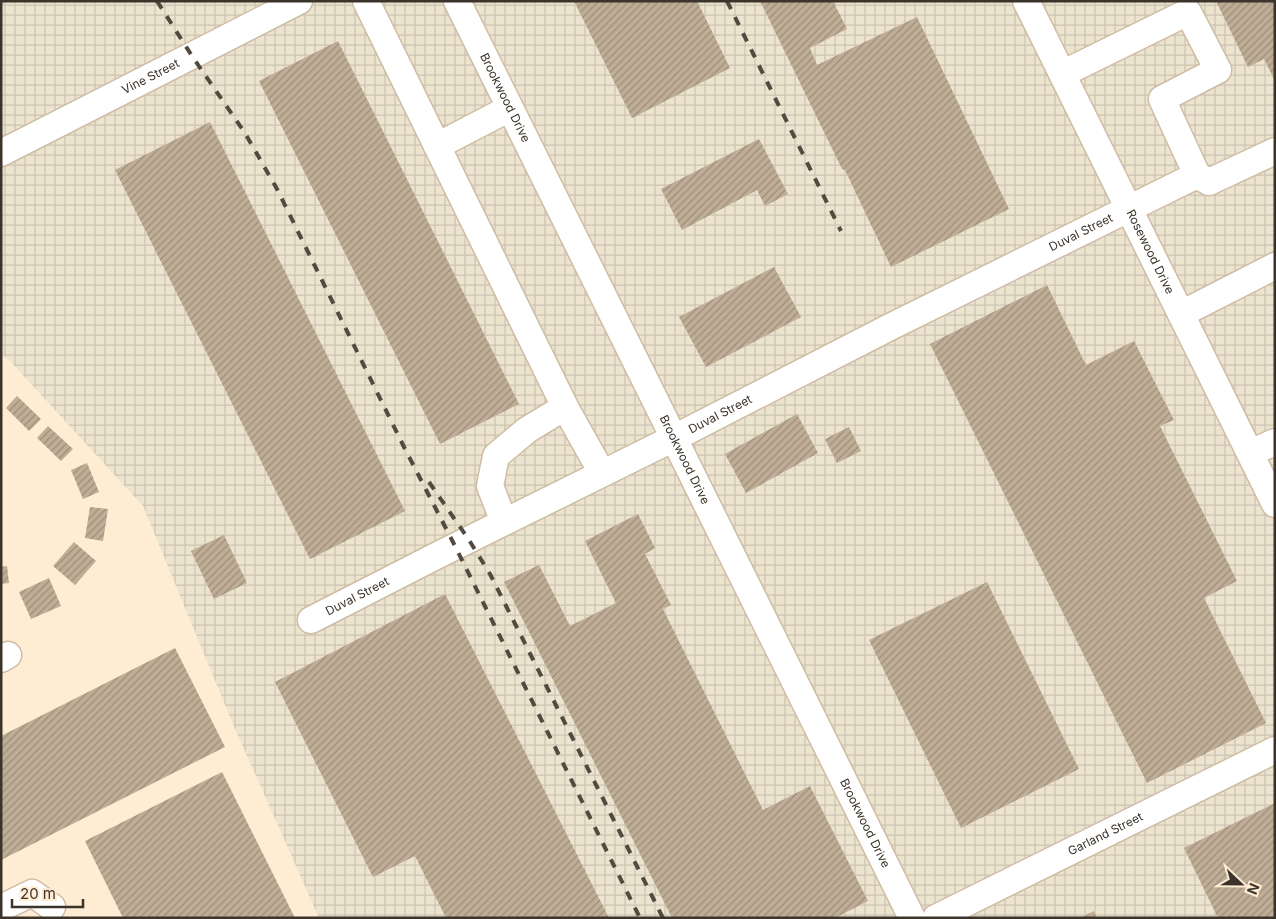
<svg xmlns="http://www.w3.org/2000/svg" width="1276" height="919" font-family="Inter,sans-serif">
<style>
.industrial{fill:url(#industrial-grid)}
.building{fill:url(#building-hatch)}
.lines{fill:none;stroke-linecap:round;stroke-linejoin:round}
.minor-casing{stroke:#cfbda5;stroke-width:29}
.minor{stroke:#fff;stroke-width:26}
.rail{stroke:#534a3f;stroke-width:4;stroke-dasharray:9 9;stroke-linecap:butt}
.labels{text-anchor:middle;stroke-width:4.5;stroke-linejoin:round;paint-order:stroke}
.street-label{font-size:12px;fill:#3c342b;stroke:#feecd3}
</style>
<defs>
<pattern id="industrial-grid" width="8" height="8" patternUnits="userSpaceOnUse" patternTransform="scale(1.25)"><rect width="8" height="8" fill="#ede4cf"/><path d="M0 4h8M4 0v8" fill="none" stroke="#ccc4b2"/></pattern>
<pattern id="building-hatch" width="6" height="6" patternUnits="userSpaceOnUse" patternTransform="scale(1.25)"><rect width="6" height="6" fill="#bfad96"/><path d="M-1 1l2-2M0 6l6-6M5 7l2-2" fill="none" stroke="#9c8e7b"/></pattern>
</defs>
<rect width="100%" height="100%" fill="#feecd3"/>
<!-- industrial -->
<path class="industrial" d="M 1,1 L 1275,1 L 1275,918 L 319,918 L 233,724 L 143,506 L 11,362 L 1,354 Z"/>
<!-- building -->
<path class="building" d="M 574,1 L 697,1 L 730,68 L 632,118 Z
M 760,1 L 833,1 L 847,29 L 810,48 L 817,65 L 917,17 L 1009,209 L 891,267 L 845,170 L 842,169 Z
M 1216,1 L 1275,1 L 1275,81 L 1264,59 L 1248,67 Z
M 338,41 L 519,404 L 440,444 L 259,81 Z
M 210,122 L 405,511 L 310,559 L 115,170 Z
M 759,139 L 788,194 L 765,206 L 757,190 L 682,230 L 661,189 Z
M 774,267 L 801,317 L 706,367 L 679,317 Z
M 1047,285 L 1086,365 L 1134,341 L 1174,420 L 1160,426 L 1237,581 L 1204,598 L 1266,723 L 1147,783 L 930,344 Z
M 17,396 L 41,419 L 29,431 L 6,408 Z
M 797,414 L 818,453 L 746,493 L 725,454 Z
M 48,426 L 73,449 L 61,461 L 37,438 Z
M 849,427 L 861,451 L 837,463 L 825,439 Z
M 87,463 L 99,492 L 83,499 L 71,470 Z
M 90,507 L 108,509 L 103,541 L 85,538 Z
M 638,514 L 655,548 L 645,554 L 671,605 L 663,609 L 763,810 L 810,786 L 868,901 L 835,918 L 672,918 L 504,582 L 539,565 L 570,626 L 616,603 L 585,541 Z
M 224,535 L 247,583 L 214,599 L 191,551 Z
M 74,542 L 96,561 L 75,585 L 53,566 Z
M 7,566 L 9,583 L 1,584 L 1,567 Z
M 49,578 L 61,606 L 31,619 L 19,592 Z
M 987,582 L 1079,769 L 961,828 L 869,640 Z
M 445,594 L 609,918 L 446,918 L 415,856 L 373,877 L 275,682 Z
M 175,648 L 225,747 L 1,860 L 1,736 Z
M 222,772 L 295,918 L 123,918 L 85,841 Z
M 1275,803 L 1275,918 L 1218,918 L 1184,848 Z
M 1094,911 L 1097,918 L 1080,918 Z"/>
<g class="lines">
<defs>
<g id="minor">
<path d="M 366,1 L 565,407 L 602,473"/>
<path id="s1" d="M 457,1 L 912,918"/>
<path id="s2" d="M 1026,1 L 1275,504"/>
<path d="M 437,146 L 510,108"/>
<path id="s3" d="M 1,153 L 299,1"/>
<path d="M 1197,175 L 1209,182 L 1275,151"/>
<path d="M 1181,314 L 1275,266"/>
<path d="M 1250,453 L 1275,442"/>
<path d="M 504,522 L 490,486 L 496,456 L 527,430 L 565,407"/>
<path id="s4" d="M 311,620 L 440,554 L 674,438 L 890,327 L 1197,175 L 1162,99 L 1218,70 L 1188,12 L 1062,74"/>
<path d="M 1,659 L 8,655"/>
<path d="M 1,908 L 32,893 L 52,907"/>
<path id="s5" d="M 936,918 L 1275,750"/>
</g>
</defs>
<!-- minor casing -->
<use href="#minor" class="minor-casing"/>
<!-- minor -->
<use href="#minor" class="minor"/>
<!-- rail -->
<path class="rail" d="M 157,1 L 192,56 L 245,133 L 277,189 L 404,447 L 455,546 L 640,918
M 727,1 L 841,231
M 429,482 L 469,540 L 490,574 L 663,918"/>
</g>
<g class="labels">
<!-- street labels -->
<g class="street-label">
<text dy="4" stroke="none"><textPath href="#s3" startOffset="168">Vine Street</textPath></text>
<text dy="4" stroke="none"><textPath href="#s1" startOffset="108">Brookwood Drive</textPath></text>
<text dy="4" stroke="none"><textPath href="#s4" startOffset="862">Duval Street</textPath></text>
<text dy="4" stroke="none"><textPath href="#s2" startOffset="280">Rosewood Drive</textPath></text>
<text dy="4" stroke="none"><textPath href="#s4" startOffset="458">Duval Street</textPath></text>
<text dy="4" stroke="none"><textPath href="#s1" startOffset="512">Brookwood Drive</textPath></text>
<text dy="4" stroke="none"><textPath href="#s4" startOffset="52">Duval Street</textPath></text>
<text dy="4" stroke="none"><textPath href="#s1" startOffset="918">Brookwood Drive</textPath></text>
<text dy="4" stroke="none"><textPath href="#s5" startOffset="189">Garland Street</textPath></text>
</g>
</g>
<!-- border -->
<rect width="1276" height="919" fill="none" stroke="#3c342b" stroke-width="5"/>
<!-- north arrow -->
<g transform="translate(1241 884) rotate(112)" stroke="#feecd3" stroke-width="4" paint-order="stroke">
<path d="M0-4L9 19L0 12L-9 19Z" fill="#3c342b"/>
<text y="-8" font-size="14" font-weight="bold" text-anchor="middle" fill="#3c342b">N</text>
</g>
<!-- scale -->
<path d="M12 899v8h71v-8" fill="none" stroke="#3c342b" stroke-width="2.5"/>
<text x="20" y="899" font-size="15" fill="#3c342b" stroke="#feecd3" stroke-width="4" paint-order="stroke">20 m</text>
</svg>
